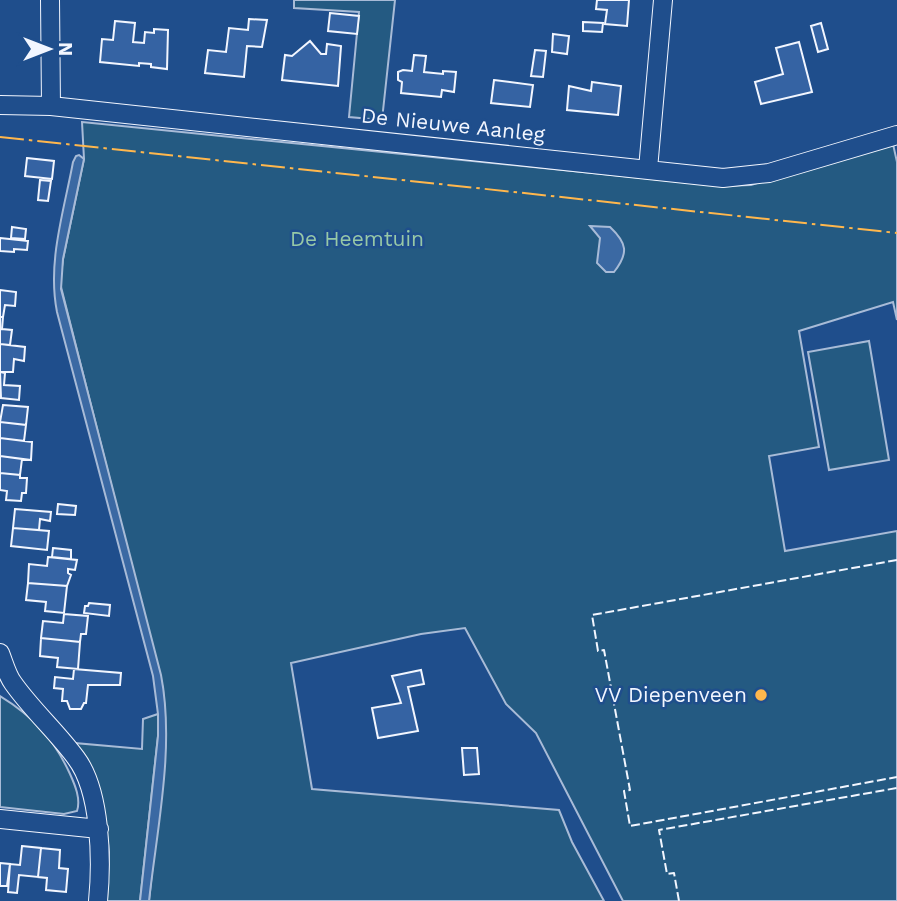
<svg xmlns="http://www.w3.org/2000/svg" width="897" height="901" font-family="'Work Sans',sans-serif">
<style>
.green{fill:#245a82;stroke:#a8bbd7;stroke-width:2}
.water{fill:#3b69a3;stroke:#a8bbd7;stroke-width:2}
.building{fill:#3563a3;stroke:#f2f6ff;stroke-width:2}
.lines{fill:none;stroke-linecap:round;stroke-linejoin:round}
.minor-casing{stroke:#f2f6ff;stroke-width:20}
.minor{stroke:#1f4e8c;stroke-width:18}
.fence{stroke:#f2f6ff;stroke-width:2;stroke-dasharray:9 3.5;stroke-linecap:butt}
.power{stroke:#ffb74d;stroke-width:2;stroke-dasharray:24 5 3.5 5;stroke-linecap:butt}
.poi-dot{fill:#ffb74d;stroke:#1f4e8c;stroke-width:2.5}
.labels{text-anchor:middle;stroke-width:5;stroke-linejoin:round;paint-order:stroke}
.street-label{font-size:21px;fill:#f2f6ff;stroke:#1f4e8c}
.park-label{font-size:21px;fill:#97c8a6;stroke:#1f4e8c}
.poi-label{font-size:21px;fill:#f2f6ff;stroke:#1f4e8c;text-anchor:end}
</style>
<rect width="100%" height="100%" fill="#1f4e8c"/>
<!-- green -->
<path class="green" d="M 294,0 L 395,0 L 382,120 L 349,117 L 359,12 L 294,8 Z
M 82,122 L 722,186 L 751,185 L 816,165 L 893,144 L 897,162 L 897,320 L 893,302 L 799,331 L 819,447 L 769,456 L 785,551 L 897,531 L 897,901 L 623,901 L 536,733 L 506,704 L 465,628 L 421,634 L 291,663 L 312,789 L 559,810 L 572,842 L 604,901 L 149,901 L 166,740 L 163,689 L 60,283 L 63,259 L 84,159 Z
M 869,341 L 889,460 L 829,470 L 808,352 Z
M 0,696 C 33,716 54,739 70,774 C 75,785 81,799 77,811 L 64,814 L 0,807 Z
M 158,714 L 158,736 L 140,901 L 107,901 L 109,852 L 104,811 L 74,743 L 142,749 L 143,719 Z"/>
<!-- water -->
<path class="water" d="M 79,155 L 84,159 L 63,259 L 61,289 L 161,675 C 175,747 157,828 149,901 L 140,901 L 158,736 L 158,714 L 153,676 L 57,312 C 47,262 64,211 73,162 L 76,156 Z
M 590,226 L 610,227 C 627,243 629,253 614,272 L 606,272 L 597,263 L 600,238 Z"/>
<!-- building -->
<path class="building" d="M 597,0 L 629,0 L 627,26 L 605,24 L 607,10 L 596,9 Z
M 330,13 L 359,16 L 357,34 L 328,31 Z
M 249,19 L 267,20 L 262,47 L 247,46 L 244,77 L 205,73 L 208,50 L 226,52 L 229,28 L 248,30 Z
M 115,21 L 135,23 L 133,42 L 144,43 L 145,32 L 154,33 L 154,29 L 168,30 L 167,69 L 151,67 L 151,64 L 139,63 L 139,66 L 100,62 L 102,39 L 113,40 Z
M 583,22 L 603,23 L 602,32 L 583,31 Z
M 821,23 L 828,49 L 818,52 L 811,26 Z
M 553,34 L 569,36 L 567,54 L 552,52 Z
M 310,41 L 321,54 L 326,54 L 327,44 L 341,46 L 338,86 L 282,80 L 285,55 L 292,56 Z
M 799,42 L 812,92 L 761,104 L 755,82 L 783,74 L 776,48 Z
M 535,50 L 546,51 L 543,77 L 531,76 Z
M 414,55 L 426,56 L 424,72 L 443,74 L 443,71 L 456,72 L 454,92 L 442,90 L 441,97 L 401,93 L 402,82 L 398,80 L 398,72 L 403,70 L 412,71 Z
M 494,80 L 533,85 L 530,107 L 491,103 Z
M 592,82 L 621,86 L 618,115 L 567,110 L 569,86 L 591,91 Z
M 27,158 L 54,161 L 52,179 L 25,176 Z
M 40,180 L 51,181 L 48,201 L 38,200 Z
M 12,227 L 26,229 L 25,239 L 11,238 Z
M 0,238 L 28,241 L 27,250 L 14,249 L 14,252 L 0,251 Z
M 0,290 L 16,292 L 15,306 L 5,305 L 3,317 L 0,317 Z
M 0,317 L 3,317 L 2,329 L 12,330 L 10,345 L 0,344 Z
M 0,344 L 25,347 L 24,361 L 14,359 L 13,372 L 0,372 Z
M 0,372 L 5,373 L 4,385 L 20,386 L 19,400 L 1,398 Z
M 3,405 L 28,407 L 26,425 L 0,422 Z
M 0,422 L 26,425 L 24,441 L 0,438 Z
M 0,438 L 32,442 L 31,460 L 0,456 Z
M 0,456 L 22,459 L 20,475 L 0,473 Z
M 0,473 L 20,475 L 20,478 L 27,478 L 26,493 L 22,493 L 21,501 L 6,500 L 7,491 L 0,490 Z
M 58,504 L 76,506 L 75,515 L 57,514 Z
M 15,509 L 51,512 L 50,521 L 40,519 L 39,530 L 13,528 Z
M 13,528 L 49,531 L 47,550 L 11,546 Z
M 53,548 L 71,550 L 71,559 L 52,557 Z
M 48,557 L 77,560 L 75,570 L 68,569 L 68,573 L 71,575 L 67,586 L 28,583 L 29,564 L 47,566 Z
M 28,583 L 67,586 L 64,613 L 45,611 L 46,602 L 26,600 Z
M 89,603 L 110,605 L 109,616 L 84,613 L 85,606 L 88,606 Z
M 64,614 L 88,616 L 86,634 L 81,634 L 80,642 L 41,638 L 43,621 L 63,623 Z
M 41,638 L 80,642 L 78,669 L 57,667 L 58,658 L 40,656 Z
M 74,669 L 121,673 L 120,685 L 88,685 L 86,703 L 84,703 L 81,709 L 70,709 L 67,701 L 62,701 L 63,689 L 54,688 L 55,677 L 73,679 Z
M 421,670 L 424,684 L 408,687 L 418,731 L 378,738 L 372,708 L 401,703 L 392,676 Z
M 462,748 L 477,748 L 479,774 L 464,775 Z
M 22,846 L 41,848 L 38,877 L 19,875 L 17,893 L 8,892 L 10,864 L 20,865 Z
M 41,848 L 60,850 L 59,868 L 68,869 L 66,892 L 46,890 L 47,878 L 38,877 Z
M 0,863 L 10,864 L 7,886 L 0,886 Z"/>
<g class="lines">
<defs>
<path id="minor" d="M 50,0 L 51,106
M 0,105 L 51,106 L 723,178 L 769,173 L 897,135
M 648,169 L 663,0
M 0,653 C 4,663 7,675 13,683 C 32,710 57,732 76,758 C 101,791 102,861 98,901
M 0,819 L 99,829"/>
</defs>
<!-- minor casing -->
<use href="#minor" class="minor-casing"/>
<!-- minor -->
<use href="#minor" class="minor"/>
<!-- fence -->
<path class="fence" d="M 897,560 L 592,615 L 598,651 L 604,650 L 630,790 L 624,791 L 630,826 L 897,777
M 679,901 L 674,873 L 667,874 L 659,830 L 897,788"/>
<!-- power -->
<path class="power" d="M 0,137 L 897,233"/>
</g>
<!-- markers -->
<circle class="poi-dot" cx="761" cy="695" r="7"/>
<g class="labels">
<!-- street labels -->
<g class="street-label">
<text transform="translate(453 125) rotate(6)" y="7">De Nieuwe Aanleg</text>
</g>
<!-- park labels -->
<g class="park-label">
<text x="357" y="246">De Heemtuin</text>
</g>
<!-- poi labels -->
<g class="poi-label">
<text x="747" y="702">VV Diepenveen</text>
</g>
</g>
<!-- north arrow -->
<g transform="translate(49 49) rotate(90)" stroke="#1f4e8c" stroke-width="5" paint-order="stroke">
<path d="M0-5L12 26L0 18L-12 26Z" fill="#f2f6ff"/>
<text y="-10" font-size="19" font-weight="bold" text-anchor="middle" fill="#f2f6ff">N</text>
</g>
</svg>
